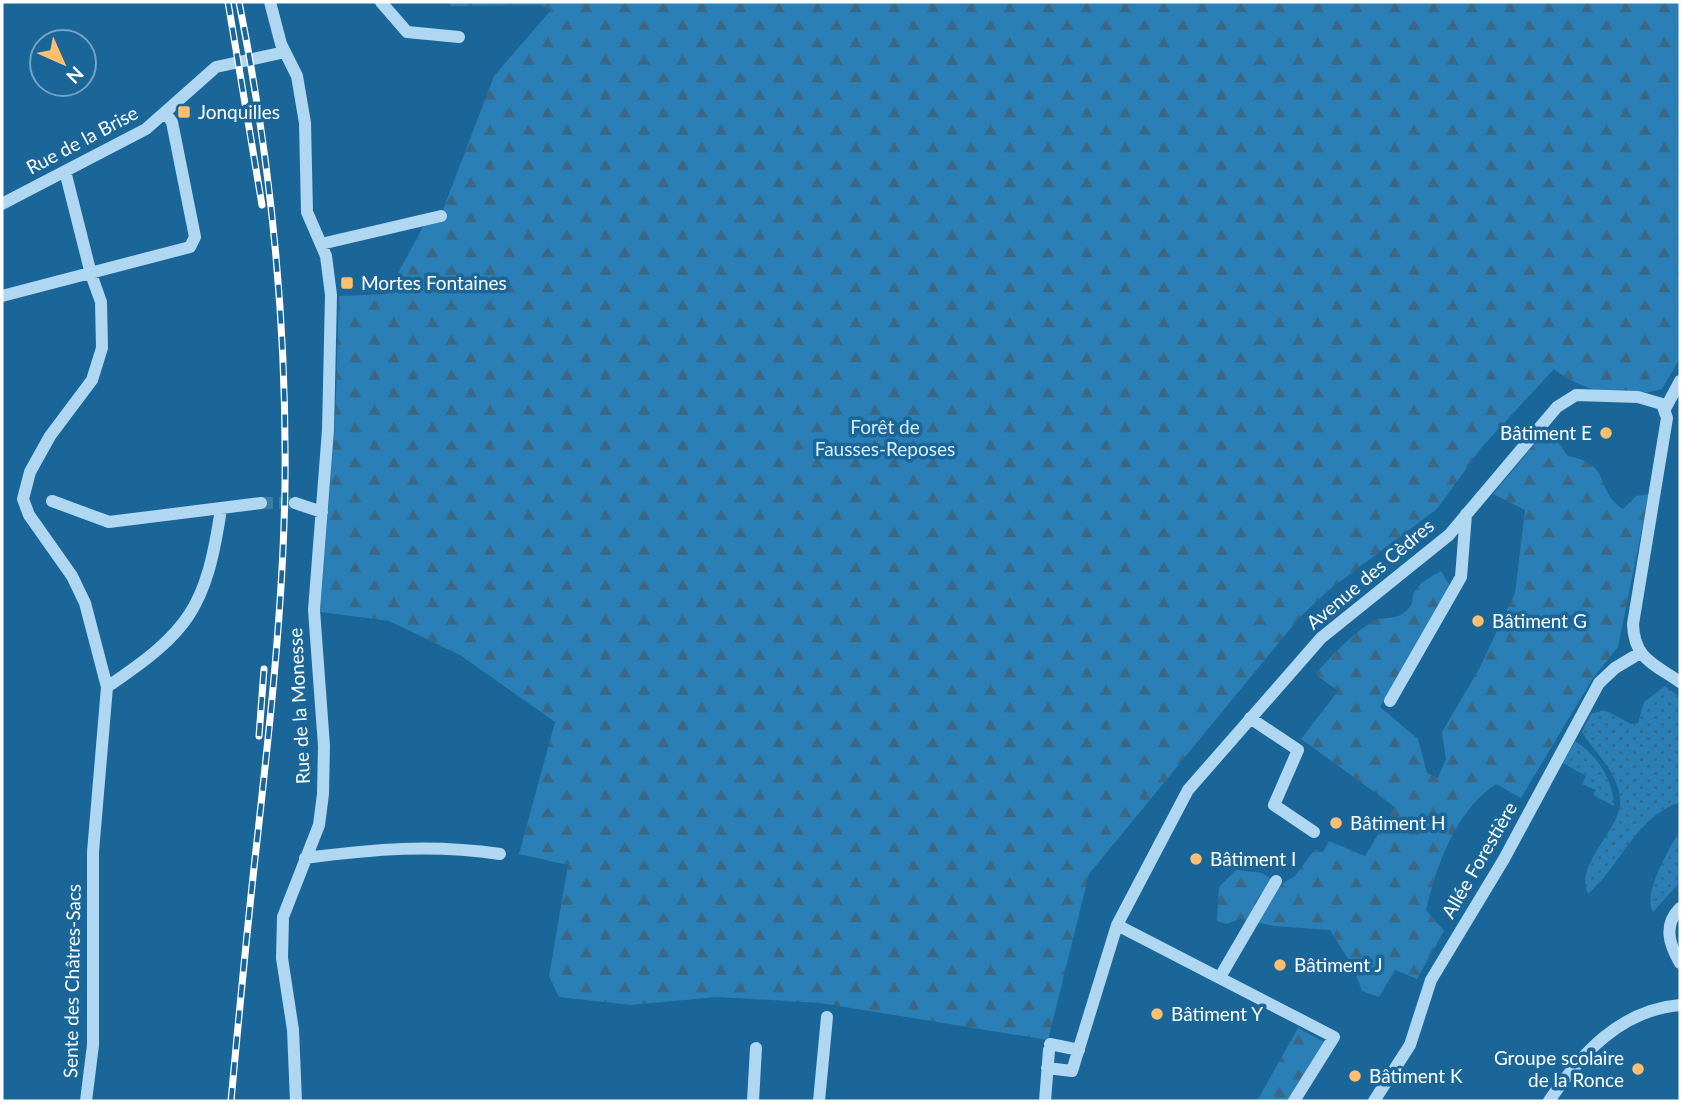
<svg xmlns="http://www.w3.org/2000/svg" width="1682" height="1103" font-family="Lato,sans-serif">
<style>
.grass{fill:url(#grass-dots)}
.forest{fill:url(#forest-firs)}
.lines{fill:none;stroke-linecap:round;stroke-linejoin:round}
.minor-tunnel{stroke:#3c7da8;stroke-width:12;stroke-dasharray:12 6;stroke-linecap:butt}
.minor{stroke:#afd7f1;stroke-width:12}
.rail-casing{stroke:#fff;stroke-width:7}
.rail{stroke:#1a6699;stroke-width:4.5;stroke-dasharray:13;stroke-linecap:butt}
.poi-dot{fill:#ffbf6f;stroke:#1a6699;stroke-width:2.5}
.labels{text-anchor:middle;stroke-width:7;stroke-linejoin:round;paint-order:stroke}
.poi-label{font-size:19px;fill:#fff;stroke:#1a6699;text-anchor:start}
.street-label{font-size:19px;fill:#fff;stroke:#1a6699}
.park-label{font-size:19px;fill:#d6edfc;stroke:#1a6699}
</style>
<defs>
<pattern id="grass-dots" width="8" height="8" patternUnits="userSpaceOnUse" patternTransform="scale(1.75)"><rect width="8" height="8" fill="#297fb6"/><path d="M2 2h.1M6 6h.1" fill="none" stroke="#396886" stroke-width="1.8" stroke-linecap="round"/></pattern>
<pattern id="forest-firs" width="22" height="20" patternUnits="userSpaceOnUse" patternTransform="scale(1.75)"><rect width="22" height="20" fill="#297fb6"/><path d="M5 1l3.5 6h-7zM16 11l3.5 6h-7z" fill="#396886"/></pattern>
</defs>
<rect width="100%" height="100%" fill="#1a6699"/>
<!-- grass -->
<path class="grass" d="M 1665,686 L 1680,697 L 1680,802 C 1636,817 1620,866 1588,894 C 1573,863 1624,828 1620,798 C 1616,769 1596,755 1582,732 L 1591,714 L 1605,710 L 1631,724 L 1638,723 L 1644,702 Z
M 1575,741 C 1597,755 1613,779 1614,806 L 1593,795 L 1596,790 L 1582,784 L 1586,776 L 1563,763 Z
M 1680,830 L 1680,882 L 1653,912 C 1642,893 1670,848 1680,830 Z"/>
<!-- forest -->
<path class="forest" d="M 450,2 L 1680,2 L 1680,358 L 1662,389 C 1625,400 1584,393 1554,369 L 1481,448 L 1437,509 L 1330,589 L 1300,617 L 1089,874 L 1048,1040 L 820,1003 L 717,997 L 631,1005 L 559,997 L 549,976 L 568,865 L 519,854 L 555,722 L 460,655 L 389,621 L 320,612 L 335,424 L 339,296 L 387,294 L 426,221 L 441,215 L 494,76 L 551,10 L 541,5 L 451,6 Z
M 1548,428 L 1568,456 C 1614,465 1593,489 1623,509 L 1636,496 L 1649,494 L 1618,647 L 1593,678 L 1521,798 L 1496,784 C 1455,812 1437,864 1426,910 L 1444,931 L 1417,979 L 1395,970 L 1379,997 L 1362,991 L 1353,967 L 1330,930 L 1275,926 L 1241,919 L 1226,924 L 1217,921 L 1219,887 L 1236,870 L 1262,873 L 1280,885 L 1295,876 L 1315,849 L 1323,852 L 1329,841 L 1365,856 L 1395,807 L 1301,739 L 1338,691 L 1315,674 C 1333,655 1350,635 1372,622 C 1383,615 1396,622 1407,610 C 1414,604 1411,598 1415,591 C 1421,581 1432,576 1441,571 L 1450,586 L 1380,707 L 1418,739 L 1427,773 L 1438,778 L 1446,759 L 1442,732 L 1479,669 L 1515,593 L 1525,510 L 1493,494 Z
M 1298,1028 L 1324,1042 L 1287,1101 L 1257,1101 Z"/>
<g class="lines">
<!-- minor-tunnel -->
<path class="minor-tunnel" d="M 261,503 L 295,503"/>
<!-- minor -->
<path class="minor" d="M 270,2 L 281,44 L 297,76 L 305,123 L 307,212 L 326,256 L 331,295 L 328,430 L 314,610 L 324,746 L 323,794 L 319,825 L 283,917 L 282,958 L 293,1030 L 296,1101
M 381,2 L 407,32 L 459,37
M 65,171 L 91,274 L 101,302 L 102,348 L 92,380 L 50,436 L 30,472 L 23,499 L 29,515 L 72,576 L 85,603 L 107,687 L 93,852 L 93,1045 L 86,1101
M 2,204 L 146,129 L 216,67 L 285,52
M 321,244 L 441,216
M 2,296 L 190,247 L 195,237 L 172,122 L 166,114
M 1665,409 L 1680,381
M 52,501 L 109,522 L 261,503
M 295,503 L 322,512
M 107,687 C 190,631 206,608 221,509
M 1390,701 L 1461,577 L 1466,514
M 1250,718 L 1298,750 L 1274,805 L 1314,832
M 305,858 C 375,849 431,844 500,854
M 1680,908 C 1663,925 1669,944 1680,963
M 1220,977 L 1276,881
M 1050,1044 L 1079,1050
M 1047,1068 L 1072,1071 L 1117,925
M 753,1101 L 756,1048
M 819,1101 L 827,1017
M 1045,1101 L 1049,1050
M 1294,1101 L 1334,1037 L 1117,925 L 1188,790 L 1321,638 L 1449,535 L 1557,407 L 1576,395 L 1638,397 L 1662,404 L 1667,418 L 1633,624 C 1634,659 1654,664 1680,682
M 1374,1101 L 1410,1045 L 1431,980 L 1504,859 L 1599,683 L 1615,668 L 1640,653
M 1549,1101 C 1581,1054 1620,1010 1680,1005"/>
<defs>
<path id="rail" d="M 228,2 L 262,205
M 259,736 L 264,669
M 231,1101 C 239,1015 247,928 257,841 C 270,724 283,606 285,487 C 287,324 271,162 239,2"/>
</defs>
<!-- rail casing -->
<use href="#rail" class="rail-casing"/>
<!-- rail -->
<use href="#rail" class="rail"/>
</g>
<!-- markers -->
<g class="poi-dot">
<rect x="177" y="105" width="14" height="14" rx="3.5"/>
<rect x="340" y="276" width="14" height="14" rx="3.5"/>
<circle cx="1606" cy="433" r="7"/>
<circle cx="1478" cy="621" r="7"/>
<circle cx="1336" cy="823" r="7"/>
<circle cx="1196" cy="859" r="7"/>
<circle cx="1280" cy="965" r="7"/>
<circle cx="1157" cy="1014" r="7"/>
<circle cx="1638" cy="1069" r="7"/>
<circle cx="1355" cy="1076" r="7"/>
</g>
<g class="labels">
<!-- poi labels -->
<g class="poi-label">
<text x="198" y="119">Jonquilles</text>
<text x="361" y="290">Mortes Fontaines</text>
<text x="1592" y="440" text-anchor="end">Bâtiment E</text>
<text x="1492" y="628">Bâtiment G</text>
<text x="1350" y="830">Bâtiment H</text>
<text x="1210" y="866">Bâtiment I</text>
<text x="1294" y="972">Bâtiment J</text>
<text x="1171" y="1021">Bâtiment Y</text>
<text x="1624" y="1065" text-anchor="end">Groupe scolaire<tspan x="1624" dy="22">de la Ronce</tspan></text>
<text x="1369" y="1083">Bâtiment K</text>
</g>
<!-- street labels -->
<g class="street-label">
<text transform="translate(82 140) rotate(-28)" y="7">Rue de la Brise</text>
<text transform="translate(1370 574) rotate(-40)" y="7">Avenue des Cèdres</text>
<text transform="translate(299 706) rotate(-93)" y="7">Rue de la Monesse</text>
<text transform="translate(1479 860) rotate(-60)" y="7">Allée Forestière</text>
<text transform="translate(72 981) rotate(-89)" y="7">Sente des Châtres-Sacs</text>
</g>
<!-- park labels -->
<g class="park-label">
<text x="885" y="434">Forêt de<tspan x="885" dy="22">Fausses-Reposes</tspan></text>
</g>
</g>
<!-- border -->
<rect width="1682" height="1103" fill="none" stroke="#ffffff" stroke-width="7"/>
<!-- north arrow -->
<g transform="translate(63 63) rotate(135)"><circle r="33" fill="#1a6699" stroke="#76a3c2" stroke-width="2"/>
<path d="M0-5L12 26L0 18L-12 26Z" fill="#ffbf6f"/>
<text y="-10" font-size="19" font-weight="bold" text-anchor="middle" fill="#ffffff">N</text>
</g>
</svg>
